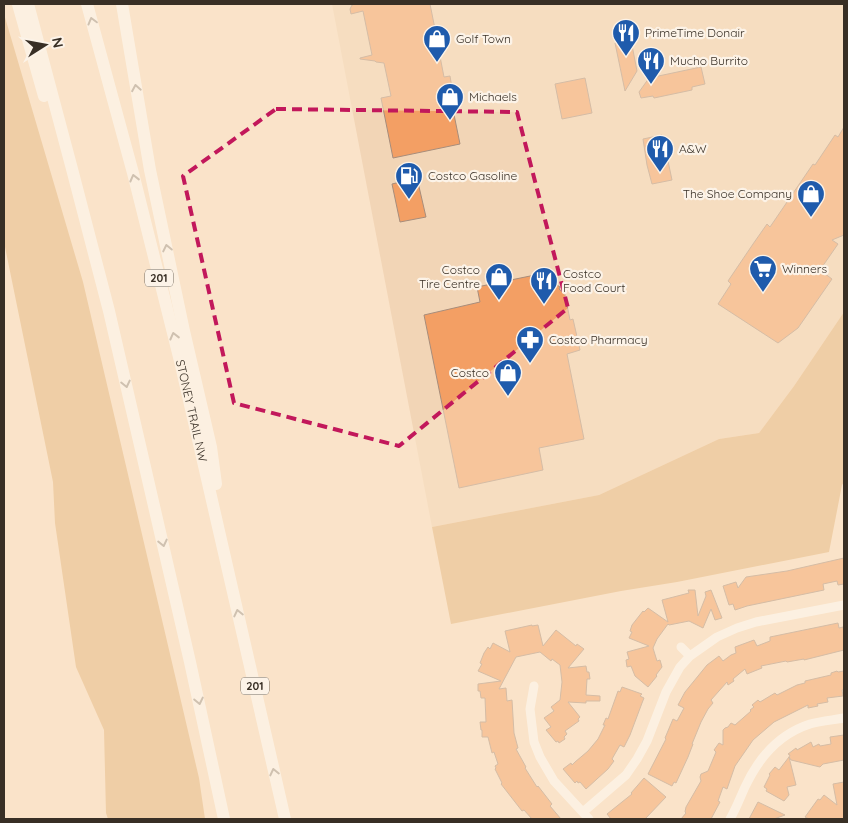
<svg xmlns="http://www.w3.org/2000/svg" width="848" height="823" font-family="Quicksand,sans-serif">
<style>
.built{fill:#f2d5b6}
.green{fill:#e3b37c}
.building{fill:#f39f64;stroke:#a88d7b}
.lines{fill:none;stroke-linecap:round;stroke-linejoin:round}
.minor{stroke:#fff;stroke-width:9}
.highway{stroke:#fff;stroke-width:12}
.oneway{stroke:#9c9792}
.marked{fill:none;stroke:#c2185b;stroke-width:4;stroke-dasharray:10 6;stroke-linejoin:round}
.labels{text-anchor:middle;stroke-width:4.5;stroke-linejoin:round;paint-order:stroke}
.shield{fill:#fcf3e8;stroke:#736a60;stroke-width:1}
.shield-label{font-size:11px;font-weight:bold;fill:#382f25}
.poi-label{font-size:12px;fill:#382f25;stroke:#fcf3e8;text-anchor:start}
.street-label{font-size:12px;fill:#382f25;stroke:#fcf3e8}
</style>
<rect width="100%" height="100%" fill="#fae3c9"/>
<!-- built -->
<path class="built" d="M 332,4 L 844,4 L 844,312 L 794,386 L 759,433 L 719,439 L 599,495 L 432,527 Z"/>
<!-- green -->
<path class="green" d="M 4,14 L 83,282 L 199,778 L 205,819 L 108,819 L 106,813 L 104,730 L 76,667 L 55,523 L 53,482 L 4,242 Z
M 844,312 L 844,482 L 842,485 L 829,552 L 677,582 L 621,591 L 451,624 L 432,527 L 599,495 L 719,439 L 759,433 L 794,386 Z"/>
<!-- building -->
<path class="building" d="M 355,4 L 430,4 L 436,34 L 441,33 L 443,40 L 437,41 L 444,77 L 450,76 L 452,88 L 453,87 L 454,94 L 450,95 L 460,144 L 393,158 L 381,98 L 391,96 L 384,63 L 376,62 L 375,61 L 360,59 L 360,58 L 372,55 L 363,11 L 351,14 L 350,9 L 352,5 Z
M 631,40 L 637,71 L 625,91 L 615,43 Z
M 701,67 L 705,84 L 692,87 L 692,90 L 654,98 L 653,96 L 641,98 L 639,92 L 649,78 Z
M 585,78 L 592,113 L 562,119 L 555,84 Z
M 844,127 L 844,235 L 832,240 L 838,244 L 820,270 L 832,279 L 798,328 L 778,343 L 718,304 L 731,284 L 728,281 L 753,244 L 767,224 L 770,227 L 813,164 L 815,165 L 835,135 L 838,137 Z
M 662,135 L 666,152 L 667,151 L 669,160 L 668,161 L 672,180 L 652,184 L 647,165 L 643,139 Z
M 417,178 L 426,217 L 400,222 L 392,184 Z
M 535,275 L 536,279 L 540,278 L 547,283 L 549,280 L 560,287 L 559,289 L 565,294 L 570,320 L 573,319 L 580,350 L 567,354 L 584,439 L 539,448 L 543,470 L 459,488 L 424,315 L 480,302 L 477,287 Z
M 844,558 L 844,584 L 838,585 L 837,581 L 823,584 L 824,590 L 747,606 L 735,610 L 733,604 L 729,605 L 723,586 L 736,582 L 738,588 L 746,577 L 787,571 Z
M 688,590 L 695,590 L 698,616 L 706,596 L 705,592 L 711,590 L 722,618 L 715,620 L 711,609 L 703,628 L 689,621 L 669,625 L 668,624 L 657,639 L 653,648 L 657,661 L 660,660 L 662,667 L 656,675 L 657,676 L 648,687 L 635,676 L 631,666 L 627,667 L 626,660 L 629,659 L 627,652 L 649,646 L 629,638 L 632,632 L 630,631 L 632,625 L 643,611 L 644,612 L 648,608 L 668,622 L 662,600 L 689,593 Z
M 838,623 L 839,628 L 843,627 L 844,632 L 844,650 L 804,660 L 804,659 L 787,662 L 786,661 L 761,666 L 762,668 L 747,674 L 745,669 L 733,679 L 734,681 L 728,685 L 727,682 L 711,700 L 713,703 L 708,709 L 701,722 L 692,744 L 693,744 L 688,757 L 676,783 L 674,782 L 672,786 L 648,774 L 666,739 L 665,738 L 673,719 L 677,721 L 684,708 L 678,705 L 685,692 L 707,665 L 719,656 L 723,661 L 731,655 L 736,653 L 735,647 L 754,640 L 757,646 L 770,641 L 770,637 Z
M 532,625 L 532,626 L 538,625 L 543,646 L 556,630 L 576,646 L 577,644 L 584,649 L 568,668 L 586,666 L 587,672 L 589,672 L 590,679 L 587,679 L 586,695 L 600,696 L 600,701 L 586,701 L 586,703 L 568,702 L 580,717 L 578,719 L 579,721 L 565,731 L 567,734 L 564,737 L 565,739 L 559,743 L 558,741 L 556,742 L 546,730 L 551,727 L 544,718 L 554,711 L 551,707 L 560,700 L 562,682 L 560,665 L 552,659 L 551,661 L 540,652 L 516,657 L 499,689 L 506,688 L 507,701 L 512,700 L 514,733 L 518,748 L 516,749 L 526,767 L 525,768 L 537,787 L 538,786 L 552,804 L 550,806 L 561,819 L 532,819 L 524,810 L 522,811 L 501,784 L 502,783 L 495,769 L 496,768 L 495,766 L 498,764 L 494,752 L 492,753 L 488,737 L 482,737 L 482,730 L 481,730 L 480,722 L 486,722 L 485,698 L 481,698 L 480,691 L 478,691 L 478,684 L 501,681 L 478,671 L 482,664 L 480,663 L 484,653 L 488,647 L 490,649 L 493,643 L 510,652 L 505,631 Z
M 837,671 L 838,672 L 844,671 L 844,690 L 842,690 L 843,696 L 827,698 L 828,702 L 817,704 L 818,706 L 808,708 L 808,705 L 774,722 L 753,740 L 735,766 L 727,789 L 723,787 L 718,801 L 720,802 L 711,819 L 681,819 L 686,813 L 685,812 L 686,807 L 701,781 L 700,777 L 701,774 L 708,771 L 716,752 L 714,750 L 719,743 L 723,745 L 723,730 L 725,728 L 728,727 L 731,723 L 735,725 L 751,711 L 750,710 L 754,707 L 752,705 L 758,700 L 760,702 L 775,693 L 777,695 L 797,685 L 805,683 L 805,681 L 831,675 L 831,673 Z
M 622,687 L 642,694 L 640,696 L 644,698 L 642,703 L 630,735 L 624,747 L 620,745 L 612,759 L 614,761 L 608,769 L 586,789 L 580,782 L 578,783 L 577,781 L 575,783 L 563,769 L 571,763 L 572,765 L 575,762 L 588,751 L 598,739 L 605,725 L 603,725 L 606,718 L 608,719 L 618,691 L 620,692 Z
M 844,735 L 844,760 L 823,764 L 820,767 L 791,760 L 789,757 L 790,755 L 788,754 L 796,748 L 797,750 L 811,742 L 813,747 L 819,744 L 820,746 L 831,744 L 830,737 Z
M 789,757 L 796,785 L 787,787 L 789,795 L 784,801 L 766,791 L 767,789 L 764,787 L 770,775 L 769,774 L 775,767 L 779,770 Z
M 644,778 L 666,797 L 645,819 L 611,819 L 607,814 L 632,794 L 631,793 Z
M 844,782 L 844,819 L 809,819 L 805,817 L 818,799 L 820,800 L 824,795 L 837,805 L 833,784 Z
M 758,802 L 785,815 L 774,819 L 749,819 Z"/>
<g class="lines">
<!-- minor -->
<path class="minor" d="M 681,647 L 690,656
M 534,686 L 530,709 L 534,742 L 540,757 L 554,781 L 589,819
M 583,812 L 626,775 L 637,759 L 647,741 L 666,692 L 680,667 L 690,656 L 717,637 L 737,628 L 756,622 L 844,605
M 730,819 C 736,809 740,798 745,787 C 758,759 779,734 810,724 C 821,721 833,720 844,718"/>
<!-- highway -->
<g class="highway">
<path d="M 18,4 L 44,96"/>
<path d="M 28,4 L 72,169 L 109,311 L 190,662 L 224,819"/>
<path id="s1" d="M 87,4 L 133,173 L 180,361 L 285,819"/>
<path d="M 122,4 L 150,170 L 184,331 L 211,447 L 216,484"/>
</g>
</g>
<!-- one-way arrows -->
<defs><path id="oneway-chevron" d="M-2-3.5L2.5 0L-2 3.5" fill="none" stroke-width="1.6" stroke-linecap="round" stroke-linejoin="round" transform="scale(1.25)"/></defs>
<g class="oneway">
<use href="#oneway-chevron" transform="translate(92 21) rotate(-105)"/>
<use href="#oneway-chevron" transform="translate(136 88) rotate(-100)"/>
<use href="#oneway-chevron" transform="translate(134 178) rotate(-104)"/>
<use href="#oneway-chevron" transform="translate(167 248) rotate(-102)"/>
<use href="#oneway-chevron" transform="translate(174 336) rotate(-104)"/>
<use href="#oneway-chevron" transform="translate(126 384) rotate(77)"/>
<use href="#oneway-chevron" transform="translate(163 543) rotate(77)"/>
<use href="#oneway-chevron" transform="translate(238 613) rotate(-103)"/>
<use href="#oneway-chevron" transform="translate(199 701) rotate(78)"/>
<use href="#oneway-chevron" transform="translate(274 772) rotate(-103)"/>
</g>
<!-- marked area -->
<path d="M0 0H848V823H0ZM 276,109 L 517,112 L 568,308 L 399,446 L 234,403 L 183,176 Z" fill="#fae3c9" fill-opacity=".55" fill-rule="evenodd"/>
<path class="marked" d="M 276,109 L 517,112 L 568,308 L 399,446 L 234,403 L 183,176 Z"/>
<!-- icons -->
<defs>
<symbol id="restaurant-pin" viewBox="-11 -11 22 30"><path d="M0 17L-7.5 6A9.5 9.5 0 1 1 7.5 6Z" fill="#1f5bac" stroke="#fcf3e8"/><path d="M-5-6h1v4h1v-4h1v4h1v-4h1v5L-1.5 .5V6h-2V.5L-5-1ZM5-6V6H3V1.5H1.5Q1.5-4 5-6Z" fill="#fff"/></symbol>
<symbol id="shop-pin" viewBox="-11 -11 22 30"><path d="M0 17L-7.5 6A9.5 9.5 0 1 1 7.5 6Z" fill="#1f5bac" stroke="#fcf3e8"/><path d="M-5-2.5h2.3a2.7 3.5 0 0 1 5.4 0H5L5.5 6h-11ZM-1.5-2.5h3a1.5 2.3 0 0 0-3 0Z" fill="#fff"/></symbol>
<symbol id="fuel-pin" viewBox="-11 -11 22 30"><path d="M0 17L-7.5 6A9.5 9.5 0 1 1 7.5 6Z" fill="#1f5bac" stroke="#fcf3e8"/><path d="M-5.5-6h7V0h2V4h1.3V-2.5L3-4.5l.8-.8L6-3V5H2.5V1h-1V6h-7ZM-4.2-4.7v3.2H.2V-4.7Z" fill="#fff"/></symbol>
<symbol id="supermarket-pin" viewBox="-11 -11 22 30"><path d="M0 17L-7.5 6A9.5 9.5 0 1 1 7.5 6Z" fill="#1f5bac" stroke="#fcf3e8"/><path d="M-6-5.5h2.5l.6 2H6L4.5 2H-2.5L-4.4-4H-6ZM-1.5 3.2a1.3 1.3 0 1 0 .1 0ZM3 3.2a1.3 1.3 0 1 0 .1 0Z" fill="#fff"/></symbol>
<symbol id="pharmacy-pin" viewBox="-11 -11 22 30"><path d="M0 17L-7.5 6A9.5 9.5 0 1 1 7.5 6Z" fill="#1f5bac" stroke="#fcf3e8"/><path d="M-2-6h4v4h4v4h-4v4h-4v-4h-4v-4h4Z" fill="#fff"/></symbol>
</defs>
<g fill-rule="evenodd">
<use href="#restaurant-pin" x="610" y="17" width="32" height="43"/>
<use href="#shop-pin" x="421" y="23" width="32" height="43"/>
<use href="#restaurant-pin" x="635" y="45" width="32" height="43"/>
<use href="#shop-pin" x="434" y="81" width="32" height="43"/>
<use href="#restaurant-pin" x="644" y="133" width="32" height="43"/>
<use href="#fuel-pin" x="393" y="160" width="32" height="43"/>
<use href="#shop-pin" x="795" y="178" width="32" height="43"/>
<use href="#supermarket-pin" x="747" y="253" width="32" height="43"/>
<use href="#shop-pin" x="483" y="261" width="32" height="43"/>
<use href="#restaurant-pin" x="528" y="265" width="32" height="43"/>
<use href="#pharmacy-pin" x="514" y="324" width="32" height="43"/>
<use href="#shop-pin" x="492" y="357" width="32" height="43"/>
</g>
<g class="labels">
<!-- shield labels -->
<g class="shield">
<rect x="145" y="269.5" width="28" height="17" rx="4"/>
<rect x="241" y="677.5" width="28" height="17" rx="4"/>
</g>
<g class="shield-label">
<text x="159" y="282">201</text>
<text x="255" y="690">201</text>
</g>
<!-- poi labels -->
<g class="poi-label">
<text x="645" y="37">PrimeTime Donair</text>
<text x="456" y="43">Golf Town</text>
<text x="670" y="65">Mucho Burrito</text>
<text x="469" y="101">Michaels</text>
<text x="679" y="153">A&amp;W</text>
<text x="428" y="180">Costco Gasoline</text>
<text x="792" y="198" text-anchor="end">The Shoe Company</text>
<text x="782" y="273">Winners</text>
<text x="480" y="274" text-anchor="end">Costco<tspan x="480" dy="14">Tire Centre</tspan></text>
<text x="563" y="278">Costco<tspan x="563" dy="14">Food Court</tspan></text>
<text x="549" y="344">Costco Pharmacy</text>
<text x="489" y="377" text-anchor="end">Costco</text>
</g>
<!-- street labels -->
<g class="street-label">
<text dy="4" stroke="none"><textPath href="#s1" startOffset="420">STONEY TRAIL NW</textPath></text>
</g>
</g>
<!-- border -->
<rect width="848" height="823" fill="none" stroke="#382f25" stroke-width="10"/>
<!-- north arrow -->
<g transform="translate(45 45) rotate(79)" stroke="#fcf3e8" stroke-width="4" paint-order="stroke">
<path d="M0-4L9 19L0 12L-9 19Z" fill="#382f25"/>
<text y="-8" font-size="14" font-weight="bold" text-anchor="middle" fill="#382f25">N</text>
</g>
</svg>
